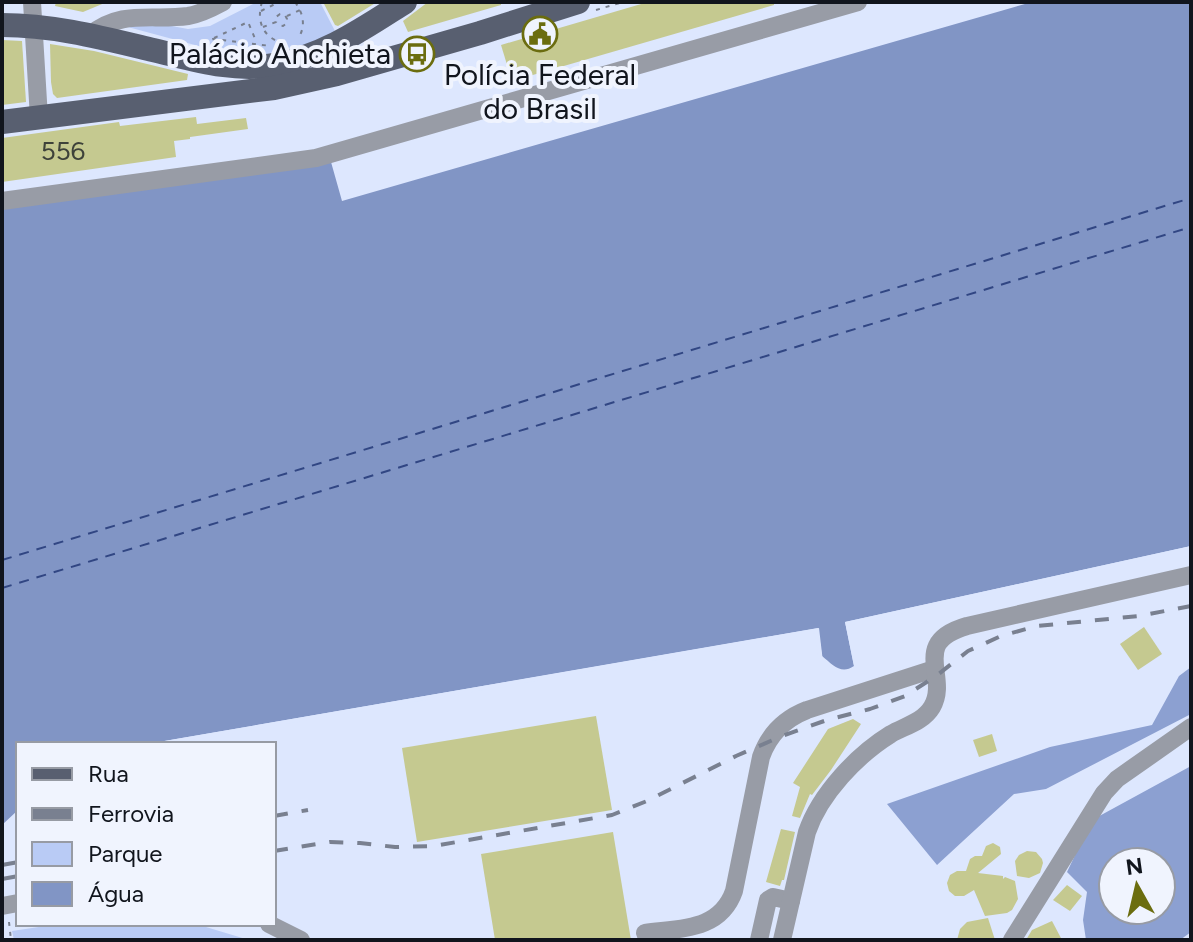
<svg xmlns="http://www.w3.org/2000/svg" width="1193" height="942" font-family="Figtree,sans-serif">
<rect width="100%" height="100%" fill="#dde7fe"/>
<!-- green -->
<g fill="#b9cbf5">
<path d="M257,2H320L336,33L300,50L250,56L221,52L124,26L155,23L188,29L210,26Z"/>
<path d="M59,924H196L249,940H14L12,931Z"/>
</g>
<!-- forest -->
<g fill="#8ca0d1" fill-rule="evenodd">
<path d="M1191,667V714L1046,789L1014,794L937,865L887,804L1050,747L1152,725L1179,676Z"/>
<path d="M1191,766V932L1180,940H1086L1083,920L1087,892L1067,872L1092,820ZM1113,862H1161V910H1113Z"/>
</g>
<!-- water -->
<path fill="#8195c5" d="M1032,2H1191V546L845,622L854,666C841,675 833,665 822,656L818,628L147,744H18V810L2,825V209L331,162L342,201Z"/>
<!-- pier -->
<g fill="#dde7fe">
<path d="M1191,546V550L850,625L858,665L854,666L845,622Z"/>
<path d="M819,628L823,662L818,657L815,633L170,744H147Z"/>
</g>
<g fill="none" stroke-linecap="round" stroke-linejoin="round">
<!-- ferry -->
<g stroke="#314683" stroke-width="2" stroke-dasharray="10 8" stroke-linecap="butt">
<path d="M2,560L1191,198"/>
<path d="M2,588L1191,227"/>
</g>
</g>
<!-- building -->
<g fill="#c5c990">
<path d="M56,2H107L83,12L55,6Z"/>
<path d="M323,2H377L338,26L335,25Z"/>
<path d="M428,2H501V5L408,32L403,21Z"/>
<path d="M648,2H774V5L512,81L501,45Z"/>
<path d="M2,40L22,41L26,102L2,105Z"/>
<path d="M50,44L94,51L188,74L187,80L57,98L53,94L51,82Z"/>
<path d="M196,117L197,124L246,118L248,129L190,137V139L174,141L176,157L2,182V138L119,122L120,126Z"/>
<path d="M1144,627L1162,654L1138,670L1120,644Z"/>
<path d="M596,716L612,810L417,842L402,748Z"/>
<path d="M853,719L861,724L831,770L812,795L810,794L800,818L792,816L800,787L793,783L828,729Z"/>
<path d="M992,734L997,751L979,757L973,740Z"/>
<path d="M781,829L795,832L784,880H782L780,886L766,882Z"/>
<path d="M613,832L631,940H495L481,854Z"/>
<path d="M993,843L1000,847L1001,854L978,873L1003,876V879L1005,877L1015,881L1018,899L1012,910L1007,913L985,916L974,890L964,896H955L949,891L947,883L950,875L957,871H966L970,859L975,856H982L986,846Z"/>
<path d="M1027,851L1036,852L1042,859L1043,863L1040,873L1029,878L1017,876L1015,861L1019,855Z"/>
<path d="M1067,885L1082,896L1070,911L1053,900Z"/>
<path d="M988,918L995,940H957L960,929L967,922Z"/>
<path d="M1052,921L1062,940H1026L1032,930Z"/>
</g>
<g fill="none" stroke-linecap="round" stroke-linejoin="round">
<!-- path -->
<g stroke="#787f8e" stroke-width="2" stroke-dasharray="4 6" stroke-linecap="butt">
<path d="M262,2C256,21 263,38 283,43"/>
<path d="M295,2C303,13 306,25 299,37"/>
<path d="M596,10L623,2"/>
<path d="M261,11L279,2"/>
<path d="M287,16L300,10"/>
<path d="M263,27L276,22V17L280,14L285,15L287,19V23L283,26L279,25L276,22"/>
<path d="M214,38L248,22L256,41"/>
<path d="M203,43L213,39L271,46"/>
<path d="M9,922L11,940"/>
</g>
<!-- minor -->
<g stroke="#989ca6" stroke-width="18">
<path d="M32,2L39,118"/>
<path d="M90,35C122,9 151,21 188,16C200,14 212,8 223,2"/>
<path d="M2,201L316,158L858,2"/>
<path d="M2,906L18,903"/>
<path d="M269,924L301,940"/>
<path d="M645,933C680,928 720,931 734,891L761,757C769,734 784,719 807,710L934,669"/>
<path d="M759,940L768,900L773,897L791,901"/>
<path d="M782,940L807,832C820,794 857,755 891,734C905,726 923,722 932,707C950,676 909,643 967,626L1191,575"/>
<path d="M1012,940L1104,793L1117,779L1191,727"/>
</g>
<!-- major -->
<g stroke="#585f70" stroke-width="24">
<path d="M2,25C54,25 103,38 153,50C192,59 233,72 273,65C323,57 364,28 405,2"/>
<path d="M2,122L274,88L337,74L480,33L578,2"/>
</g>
<!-- rail -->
<g stroke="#798090" stroke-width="4" stroke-dasharray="14 14" stroke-linecap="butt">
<path d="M274,816L308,810"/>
<path d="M274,851L330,842L360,843L395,847L434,846L612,815L647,801L736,756L782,736L827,720L870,709L905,696L936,676L968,651L1001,636L1037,626L1139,616L1191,606"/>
<path d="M2,865L18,862"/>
<path d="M2,879L18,876"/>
</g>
</g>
<!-- icons -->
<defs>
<g id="civic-ring" transform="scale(1.8)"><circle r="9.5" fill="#f0f4fe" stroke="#6b6d0f" stroke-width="1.5"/><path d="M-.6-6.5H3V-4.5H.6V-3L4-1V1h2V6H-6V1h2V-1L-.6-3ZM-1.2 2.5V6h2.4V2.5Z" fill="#6b6d0f"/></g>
<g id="bus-ring" transform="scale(1.8)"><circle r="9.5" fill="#f0f4fe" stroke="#6b6d0f" stroke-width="1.5"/><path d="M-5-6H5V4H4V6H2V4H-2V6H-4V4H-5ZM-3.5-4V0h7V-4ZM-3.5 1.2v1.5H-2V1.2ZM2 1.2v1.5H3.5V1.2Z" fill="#6b6d0f"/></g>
</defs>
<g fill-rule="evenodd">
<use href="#civic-ring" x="540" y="34"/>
<use href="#bus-ring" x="417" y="54"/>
</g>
<g text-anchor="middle" stroke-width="8" stroke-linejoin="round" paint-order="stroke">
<!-- number labels -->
<g font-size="26" fill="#3e423a">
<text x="63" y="160">556</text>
</g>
<!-- poi labels -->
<g font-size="30" fill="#11151d" stroke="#f0f4fe" text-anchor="end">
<text x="391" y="64">Palácio Anchieta</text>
<text x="540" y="85" text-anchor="middle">Polícia Federal<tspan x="540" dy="34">do Brasil</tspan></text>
</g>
</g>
<!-- border -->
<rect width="1193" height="942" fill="none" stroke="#11151d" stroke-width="8"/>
<!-- legend -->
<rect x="16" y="742" width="260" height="184" fill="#f0f4fe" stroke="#979ba4" stroke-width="2"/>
<rect x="32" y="768" width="40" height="12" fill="#585f70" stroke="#979ba4" stroke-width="2"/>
<text x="88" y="782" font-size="24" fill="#11151d">Rua</text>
<rect x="32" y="808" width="40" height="12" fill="#798090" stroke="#979ba4" stroke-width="2"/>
<text x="88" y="822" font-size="24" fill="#11151d">Ferrovia</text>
<rect x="32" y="842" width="40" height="24" fill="#b9cbf5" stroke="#979ba4" stroke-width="2"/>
<text x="88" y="862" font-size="24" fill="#11151d">Parque</text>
<rect x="32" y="882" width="40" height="24" fill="#8195c5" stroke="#979ba4" stroke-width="2"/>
<text x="88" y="902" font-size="24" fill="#11151d">Água</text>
<!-- north arrow -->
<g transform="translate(1137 886) rotate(352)"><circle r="38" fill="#f0f4fe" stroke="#979ba4" stroke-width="2"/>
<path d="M0-6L14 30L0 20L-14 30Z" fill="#6b6d0f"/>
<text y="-12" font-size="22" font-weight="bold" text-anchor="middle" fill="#11151d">N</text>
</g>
</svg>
